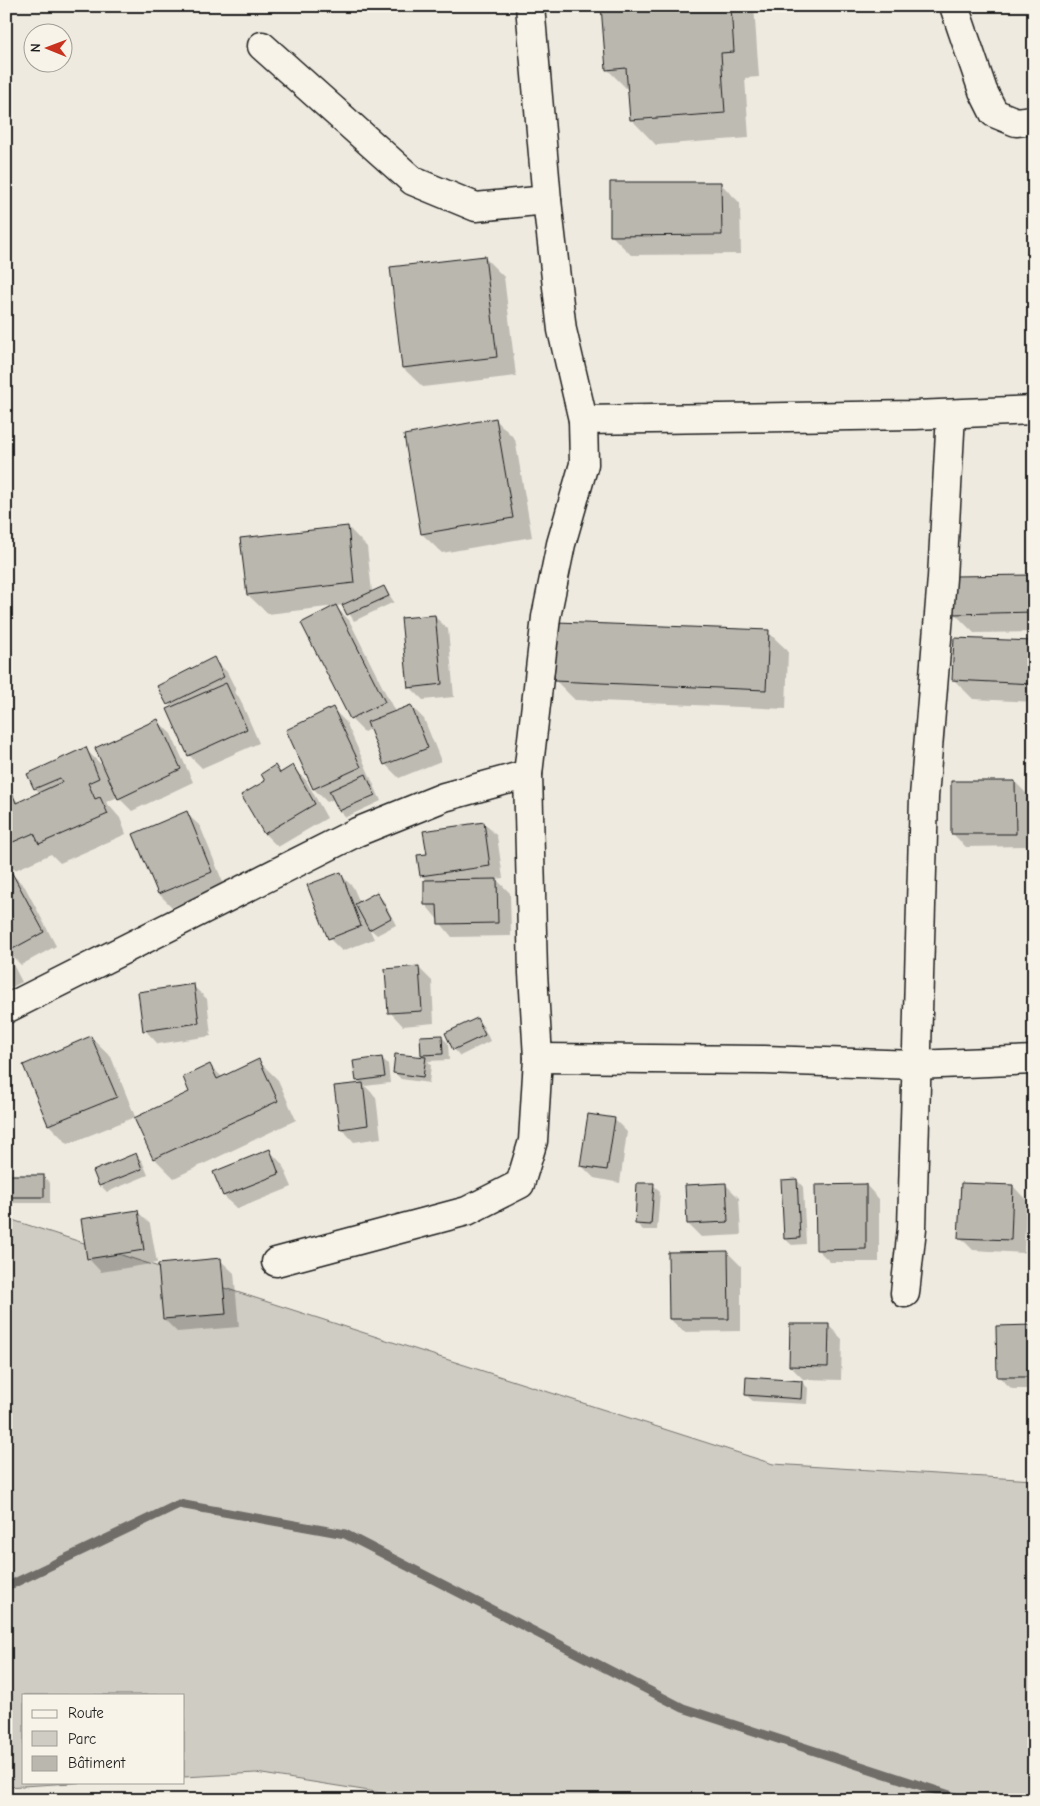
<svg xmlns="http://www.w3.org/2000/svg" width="1040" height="1806" font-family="'Comic Neue',sans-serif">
<rect width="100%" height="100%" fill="#eeeae0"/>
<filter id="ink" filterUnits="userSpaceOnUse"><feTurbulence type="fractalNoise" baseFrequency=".02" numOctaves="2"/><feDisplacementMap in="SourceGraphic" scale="10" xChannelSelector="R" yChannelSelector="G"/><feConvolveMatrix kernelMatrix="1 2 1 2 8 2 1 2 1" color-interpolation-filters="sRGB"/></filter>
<g filter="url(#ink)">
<!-- green -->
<path fill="#cfccc3" stroke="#767470" d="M6,1218L773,1464L1034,1480V1800H426L256,1773L184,1777V1695H24V1782H88L6,1787Z"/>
<!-- shadow -->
<g fill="#0003">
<path d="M603,6H754L759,77L745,78L749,138L656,145L631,119L629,91L607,69Z"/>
<path d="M720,183L740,203L741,254L631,255L611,235Z"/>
<path d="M484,257L504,277L516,376L423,387L403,368Z"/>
<path d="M496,420L515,439L532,537L442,553L422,534L406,436Z"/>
<path d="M348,527L367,547L372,592L384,587L394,602L354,621L344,605L268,614L248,595Z"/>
<path d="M1034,576V632L974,633L955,614Z"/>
<path d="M336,607L349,620L395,712L411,706L424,719L441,761L399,778L386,765L371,728L364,732L351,719L303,624Z"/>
<path d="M434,616L448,629L454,697L423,700L410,687Z"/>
<path d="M768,632L788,651L786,709L575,700L555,680Z"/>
<path d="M1034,643V702L973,699L954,680Z"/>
<path d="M214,659L227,672L236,690L234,692L239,697L259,743L202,768L189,755L172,708L159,686Z"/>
<path d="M333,709L346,722L381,801L346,817L340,811L334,799L327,802L314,789L287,730Z"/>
<path d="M158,721L171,734L193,782L132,811L118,797L106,802L120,818L126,834L60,863L51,854L15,870L6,861V800L13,797L19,803L40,793L35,788L85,749L105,768Z"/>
<path d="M275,767L281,773L292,767L306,780L327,818L278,847L265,834L266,782Z"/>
<path d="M1015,782L1028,795V846L966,847L952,833Z"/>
<path d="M186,813L200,826L224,885L172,907L159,894Z"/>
<path d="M484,823L497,836L503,878L496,879L510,893L511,936L452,937L425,904L427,881L421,875L428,855Z"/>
<path d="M12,874L25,887L56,946L21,965L6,950V877Z"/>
<path d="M340,874L353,887L360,903L377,894L383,900L396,925L377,935L369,928L374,939L342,951L329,938Z"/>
<path d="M6,951L22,982L6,990Z"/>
<path d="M418,967L432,981L434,1023L403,1026L390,1012Z"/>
<path d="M193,986L207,999L211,1036L158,1044L145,1030Z"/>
<path d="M477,1020L483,1026L490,1041L460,1056L454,1049Z"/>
<path d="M441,1036L448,1043L449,1060L428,1061L431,1065L429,1083L401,1079L394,1072L396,1055L426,1059L422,1055Z"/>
<path d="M91,1038L111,1057L136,1119L191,1092L210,1065L223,1078L259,1061L278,1080L296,1120L174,1178L154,1158L135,1117L68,1144L49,1125L24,1065Z"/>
<path d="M382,1058L388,1064L390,1083L365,1086L376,1097L381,1138L354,1142L341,1128L361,1084L357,1080Z"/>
<path d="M614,1119L627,1132L620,1183L594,1178L581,1165Z"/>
<path d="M269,1150L282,1164L292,1187L237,1209L224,1196Z"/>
<path d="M136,1155L142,1161L148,1175L107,1192L100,1185Z"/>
<path d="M44,1177L50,1183V1203H12L6,1197Z"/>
<path d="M797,1180L803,1187L806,1244L792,1245L785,1239Z"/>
<path d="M725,1184L739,1198L741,1235L701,1237L688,1224Z"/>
<path d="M653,1185L660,1191L657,1230H643L636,1223Z"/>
<path d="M866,1185L879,1199V1262H830L817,1249Z"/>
<path d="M1013,1186L1026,1200L1024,1253L973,1250L960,1237Z"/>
<path d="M137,1211L150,1224L157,1263L101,1272L88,1258Z"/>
<path d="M727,1252L741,1266V1331L684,1332L670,1319Z"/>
<path d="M220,1260L234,1273L239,1327L177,1332L164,1319L159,1265Z"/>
<path d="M829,1326L842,1339L841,1380L803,1379L790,1366Z"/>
<path d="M1034,1327V1389H1012L998,1376Z"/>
<path d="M802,1382L808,1388L807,1404L753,1401L746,1395Z"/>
</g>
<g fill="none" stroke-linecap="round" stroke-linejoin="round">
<!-- stream -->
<path stroke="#6f6d69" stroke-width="9" d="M6,1587L179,1504L345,1534L683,1708L965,1800"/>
</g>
<!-- building -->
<g fill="#bab7af" stroke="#1c1c1c">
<path d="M601,6H731L734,52L721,53L725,113L630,120L626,68L606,70Z"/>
<path d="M610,182H721L722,235L610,236Z"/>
<path d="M485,256L497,357L402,368L390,267Z"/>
<path d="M496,418L513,518L421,534L404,435Z"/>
<path d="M348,526L354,583L247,595L240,538Z"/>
<path d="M1034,575V612L953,614V576Z"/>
<path d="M384,586L389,596L347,615L342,605Z"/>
<path d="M336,605L385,702L350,719L301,623Z"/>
<path d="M435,615L442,684L408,688L401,618Z"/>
<path d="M557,622L769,630L766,690L554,681Z"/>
<path d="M954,638L1034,641V684L952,680Z"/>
<path d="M214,657L224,677L167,705L157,686Z"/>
<path d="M226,683L247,729L188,756L167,709Z"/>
<path d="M411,705L428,748L384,765L367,722Z"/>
<path d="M333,707L361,767L313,789L286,730Z"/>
<path d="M158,719L181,769L118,799L95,748Z"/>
<path d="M86,747L99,778L88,783L95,799L100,797L108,814L39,844L34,833L6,845V798L13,795L16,803L62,782L60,778L34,789L27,774Z"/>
<path d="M275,765L280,773L293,765L315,804L264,834L241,795L265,781L261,774Z"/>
<path d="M366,774L375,795L339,811L329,791Z"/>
<path d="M951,781H1015L1016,834H951Z"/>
<path d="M187,811L212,872L158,894L133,834Z"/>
<path d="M484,822L490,866L420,876L417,855L427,854L423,831Z"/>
<path d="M341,872L361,926L328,939L307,885Z"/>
<path d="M12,873L44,932L7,952L6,876Z"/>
<path d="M497,879L498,923L438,924L437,905H424V880Z"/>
<path d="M377,892L391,918L369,930L355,904Z"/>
<path d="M419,966L422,1011L388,1013L385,969Z"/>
<path d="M194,984L199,1023L143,1031L138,992Z"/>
<path d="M477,1018L485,1035L453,1050L445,1033Z"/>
<path d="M442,1035L443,1054L421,1055L420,1036Z"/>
<path d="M91,1036L117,1097L48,1125L23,1065Z"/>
<path d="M395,1054L426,1057L423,1077L393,1073Z"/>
<path d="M382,1057L385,1077L356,1081L353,1061Z"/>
<path d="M259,1059L278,1101L153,1159L134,1118L189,1092L183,1077L210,1064L217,1079Z"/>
<path d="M363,1083L368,1125L340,1129L334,1086Z"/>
<path d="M1034,1107V1168H1031Z"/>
<path d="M588,1114L615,1118L607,1170L580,1166Z"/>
<path d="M270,1149L279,1174L223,1196L213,1172Z"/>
<path d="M136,1153L142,1169L99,1186L93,1171Z"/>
<rect x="6" y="1175" width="38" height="22"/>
<path d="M797,1179L800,1238L784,1239L781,1180Z"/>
<path d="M637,1183H654L651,1225L635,1224Z"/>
<path d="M726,1183L728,1222L687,1224L685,1185Z"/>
<path d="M961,1183L1013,1185L1011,1240L958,1238Z"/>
<path d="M866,1184V1249L816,1250L815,1185Z"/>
<rect x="1028" y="1209" width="6" height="46"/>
<path d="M138,1210L144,1250L87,1259L81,1219Z"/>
<path d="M728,1251L729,1319H669L668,1252Z"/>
<path d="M221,1258L226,1314L163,1319L158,1264Z"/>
<path d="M790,1324H829L828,1367L789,1366Z"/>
<path d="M1034,1325V1377H997L996,1326Z"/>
<path d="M746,1377L802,1381L801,1399L745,1395Z"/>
</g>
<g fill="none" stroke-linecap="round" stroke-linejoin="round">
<!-- minor casing -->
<g stroke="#1c1c1c" stroke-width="31">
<g id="minor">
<path d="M954,6L983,91L994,113L1016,122L1034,120"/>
<path d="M262,46L413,181L476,207L547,200"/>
<path d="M583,420L915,415L1034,410"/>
<path d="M6,1009L357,832L444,797L528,774"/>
<path d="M538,1058L764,1060L916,1065L1034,1060"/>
<path d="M276,1262L467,1211L520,1184L533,1141L538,1058L533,973L528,774L546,617L561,544L584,464L583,420L562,330L547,200L530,6"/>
<path d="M905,1293L912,1228L924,797L942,578L951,414"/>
</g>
</g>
<!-- minor -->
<use href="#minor" stroke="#f7f3e8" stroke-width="28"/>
</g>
</g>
<!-- margin -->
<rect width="1040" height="1806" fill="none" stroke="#f7f3e8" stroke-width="25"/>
<rect x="12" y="12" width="1015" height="1781" fill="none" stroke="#1c1c1c" stroke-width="2" filter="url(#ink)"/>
<!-- legend -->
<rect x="22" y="1694" width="162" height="90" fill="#f7f3e8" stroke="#9f9d96"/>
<rect x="32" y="1710" width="25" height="8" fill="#f7f3e8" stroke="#9f9d96"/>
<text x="68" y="1718" font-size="15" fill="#1c1c1c">Route</text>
<rect x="32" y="1731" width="25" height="15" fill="#cfccc3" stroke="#9f9d96"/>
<text x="68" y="1744" font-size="15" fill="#1c1c1c">Parc</text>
<rect x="32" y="1756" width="25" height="15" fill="#bab7af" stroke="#9f9d96"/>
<text x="68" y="1768" font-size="15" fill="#1c1c1c">Bâtiment</text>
<!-- north arrow -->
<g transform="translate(48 48) rotate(271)"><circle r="24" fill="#f7f3e8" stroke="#9f9d96"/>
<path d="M0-4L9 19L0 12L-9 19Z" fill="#c8321e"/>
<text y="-8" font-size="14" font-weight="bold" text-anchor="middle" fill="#1c1c1c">N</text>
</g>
</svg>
